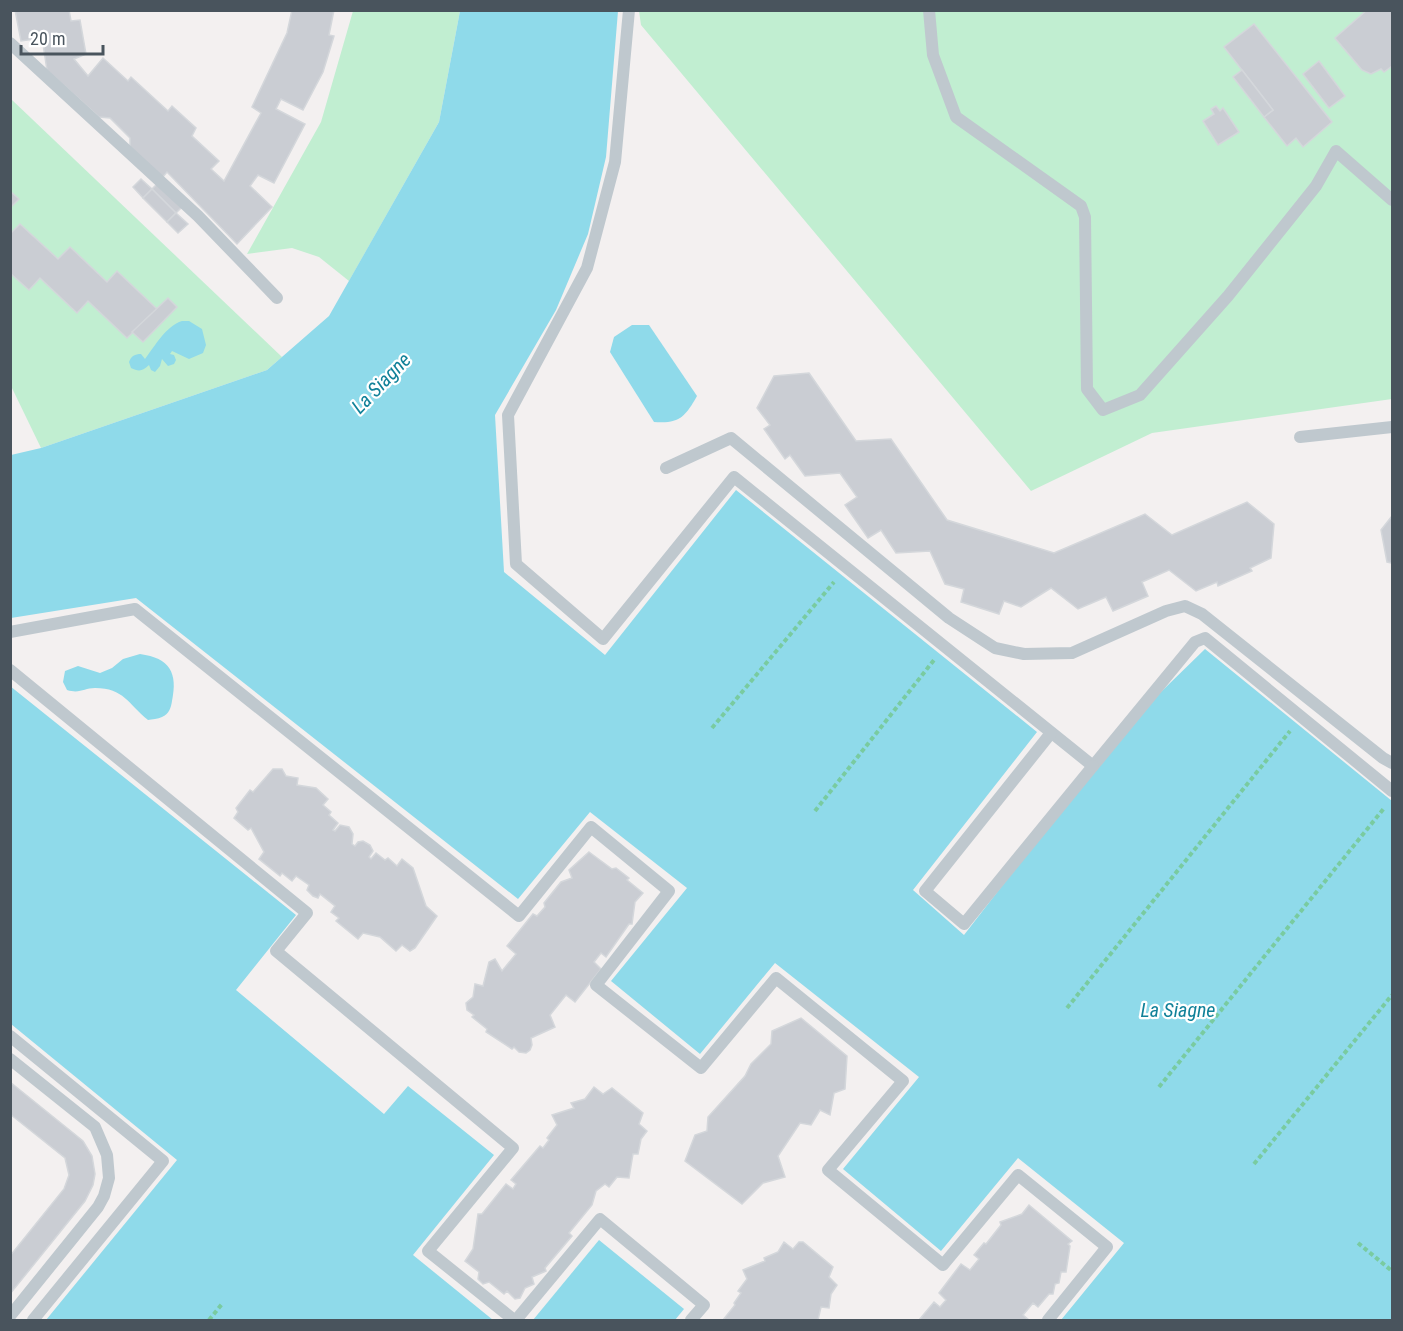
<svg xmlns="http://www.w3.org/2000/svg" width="1403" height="1331" font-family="'Roboto Condensed',sans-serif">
<rect width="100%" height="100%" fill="#f3f0f0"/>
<!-- green -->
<g fill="#c1eed1">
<path d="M353,11H460L439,122L349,281L319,257L292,248L247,254L321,122Z"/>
<path d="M639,11H1392V399L1152,433L1031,491L641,25Z"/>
<path d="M11,99L282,357L267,370L41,448L11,386Z"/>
</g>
<!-- water -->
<g fill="#8fdaea">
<path d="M460,11H618L606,157L588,234L556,310L495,415L504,572L605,655L736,490L1037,732L913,890L964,935L1126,726L1205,649L1392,801V1320H1061L1124,1243L1018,1158L941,1251L843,1169L919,1077L775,963L700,1054L611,981L687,888L590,812L518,899L136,598L11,618V455L41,448L267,370L329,316L439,122Z"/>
<path d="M182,321H189L202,329L206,345L203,353L189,359L172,351L170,354L174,355L176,360L174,364L168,366L162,359L160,366L155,372L151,370L149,365C143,371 139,372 131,368L129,362C131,356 135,354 141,354L145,359C155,346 166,326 182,321Z"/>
<path d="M632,325H649L697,396C685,417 679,424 654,422L610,352L614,337Z"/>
<path d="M140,654C170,658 178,673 172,701C171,708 169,714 162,717C158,719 152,719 148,720C128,704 124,688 95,688C84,688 80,694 67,690L63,682L65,671L78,666L100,673L112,668L123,659Z"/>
<path d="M10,686L296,915L236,990L384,1114L408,1086L494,1155L413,1255L493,1320H46L177,1160L11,1024Z"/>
<path d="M599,1240L684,1309L675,1320H533Z"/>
</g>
<!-- building -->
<g fill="#cacdd3" stroke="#d4d7db" stroke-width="1.5">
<path d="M15,10H69L71,21L80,20L86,54L74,59L88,76L103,58L128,81L131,77L168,111L172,106L196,128L192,136L219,161L211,169L224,181L261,113L252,107L287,33L292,10H334L329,35L334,36L323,72L303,110L281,99L276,109L305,124L274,183L258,175L250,186L272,207L237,244L167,172L162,178L130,147V138L110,118L99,117L47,70L42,38L21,41Z"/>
<path d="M1367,10H1392V66L1384,72L1381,69L1371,74L1362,70L1335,38Z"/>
<path d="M1254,24L1332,122L1303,147L1296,138L1287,146L1264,117L1273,110L1224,47Z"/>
<path d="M1319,61L1345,96L1329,108L1303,74Z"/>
<path d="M1242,70L1273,110L1264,117L1233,77Z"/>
<path d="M1216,106L1220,111L1223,108L1239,132L1218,145L1203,121L1214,114L1211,109Z"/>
<path d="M141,179L152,189L143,198L133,187Z"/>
<path d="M158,183L182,207L176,213L152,189Z"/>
<path d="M152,189L176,213L167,222L143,198Z"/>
<path d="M10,191L19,199L10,208Z"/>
<path d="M176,213L188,224L178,233L167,222Z"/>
<path d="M20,224L58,259L70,247L107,282L117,271L157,309L127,338L88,301L77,313L40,278L29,290L10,273V234Z"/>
<path d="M168,298L177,307L143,342L132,332Z"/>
<path d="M809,373L856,441L891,439L947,520L1054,553L1145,514L1172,535L1247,502L1274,524L1271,558L1250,568L1252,571L1218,586L1217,582L1196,591L1169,570L1142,582L1148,596L1113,611L1106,597L1078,609L1051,588L1021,607L1004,601L999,614L961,602L964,589L945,584L930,551L896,553L881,530L868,538L845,505L857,497L840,473L805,476L790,455L785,459L764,429L770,425L757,408L774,376Z"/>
<path d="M1392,516V563L1387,562L1381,530Z"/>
<path d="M273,769H282L286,776L298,778L297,785L316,788L328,799L323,805L331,812L329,815L338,823L333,830L335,831L340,825L349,827L353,834L352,844L355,846L358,842L363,841L370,845L373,851L369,857L371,859L376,853L385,860L388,858L397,866L402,859L413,868L426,906L437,916L415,948L410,951L402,945L396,951L380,937L363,933L358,939L336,921L339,918L331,912L335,906L320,894L318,898L313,896L307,890L309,885L296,876L292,881L282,873L280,876L259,859L264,852L251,828L248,830L234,818L238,812L236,808L250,790L253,792Z"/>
<path d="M589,852L612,869L616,868L629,878L627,880L643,893L635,902L632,924H629L606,957L601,953L594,962L601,969L575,1002L566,995L550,1015L555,1027L531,1038L532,1045L530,1050L526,1053L519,1052L514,1047L512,1049L486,1032L487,1029L472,1017L474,1015L467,1010L466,1003L473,997L475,984L483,986L489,962L495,959L502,971L516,954L507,946L533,914L537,916L545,907L544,903L561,882L572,878L569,870Z"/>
<path d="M801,1018L847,1056L845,1089L834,1093L830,1115L820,1110L811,1125L800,1123L778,1156L785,1177L763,1183L742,1204L685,1161L695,1135L707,1131L708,1117L745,1076L751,1064L771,1044L772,1031Z"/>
<path d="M10,1082L83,1141L92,1156L95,1174L93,1185L85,1201L10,1294V1256L64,1189L69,1175L65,1158L10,1114Z"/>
<path d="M594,1087L603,1094L612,1088L643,1113L639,1124L647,1131L641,1139L638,1154H633L629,1178L617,1177L609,1187L605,1184L596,1191L592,1205L569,1233L572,1236L545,1268L546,1271L532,1277L534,1284L525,1288L520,1298L515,1299L507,1291L504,1294L489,1282L483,1284L478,1279L479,1272L465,1261L473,1249L478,1214H482L506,1184L513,1189L516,1184L511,1180L540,1146L543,1148L549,1140L547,1138L557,1125L552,1115L574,1108L571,1103L585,1099Z"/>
<path d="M1029,1205L1072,1241L1068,1244L1070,1246L1066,1272H1061L1059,1283L1055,1284L1053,1294H1049L1038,1307L1033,1303L1023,1315L1029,1320H919L934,1302L940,1307L946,1300L939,1293L961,1264L970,1270L979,1259L974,1255L984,1243L986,1244L1001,1225L1000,1222L1022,1214Z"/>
<path d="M784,1242L793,1249L799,1242H803L833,1267L829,1277L837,1285L831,1294L829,1308L821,1307L818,1320H723L735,1305L734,1303L741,1293L738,1291L747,1279L743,1270L765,1261L764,1258L778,1252Z"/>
</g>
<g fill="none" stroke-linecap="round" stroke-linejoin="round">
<!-- path -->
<g stroke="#79cba0" stroke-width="4" stroke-dasharray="4.5 3" stroke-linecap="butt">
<path d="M712,728L834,582"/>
<path d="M815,811L934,660"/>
<path d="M1067,1008L1290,731"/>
<path d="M1159,1087L1385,807"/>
<path d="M1254,1164L1392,995"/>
<path d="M1358,1243L1392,1271"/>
<path d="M209,1320L222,1304"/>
</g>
<!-- service -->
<g stroke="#bfc8ce" stroke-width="12">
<path d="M629,10L615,162L587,268L508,415L516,564L603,639L734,477L1093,766L1195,642L1205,638L1392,791"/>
<path d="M929,10L933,55L956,117L1081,206L1085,217L1087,389L1103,410L1140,395L1228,296L1316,186L1336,151L1392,200"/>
<path d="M10,43L198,216L277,298"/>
<path d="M1300,437L1392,427"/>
<path d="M666,468L731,438L949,618L995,648L1024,654L1072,653L1166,611L1185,606L1202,614L1383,758L1392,763"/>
<path d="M10,632L135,609L519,916L591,827L669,891L596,985L701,1068L776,978L903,1081L828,1170L943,1265L1018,1175L1107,1247L1048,1320"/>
<path d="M10,670L307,913L276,951L513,1148L428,1251L514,1320"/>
<path d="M1051,733L925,891L964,924L1093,766"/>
<path d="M10,1036L163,1161L33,1320"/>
<path d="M10,1059L95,1127L107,1155L109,1178L104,1196L98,1207L10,1316"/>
<path d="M516,1320L600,1219L704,1305L691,1320"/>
</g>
</g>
<g text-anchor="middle" stroke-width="4.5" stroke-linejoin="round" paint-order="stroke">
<!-- water labels -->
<g font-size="20" font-style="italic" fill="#118199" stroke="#fff">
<text transform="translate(381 383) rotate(-46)" y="7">La Siagne</text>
<text x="1178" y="1017">La Siagne</text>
</g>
</g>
<!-- border -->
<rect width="1403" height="1331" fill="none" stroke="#49545d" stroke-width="24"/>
<!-- scale -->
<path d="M21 45v9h82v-9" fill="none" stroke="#49545d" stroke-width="3"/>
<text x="30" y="45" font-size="18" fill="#49545d" stroke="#ffffff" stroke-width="4.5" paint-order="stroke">20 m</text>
</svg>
